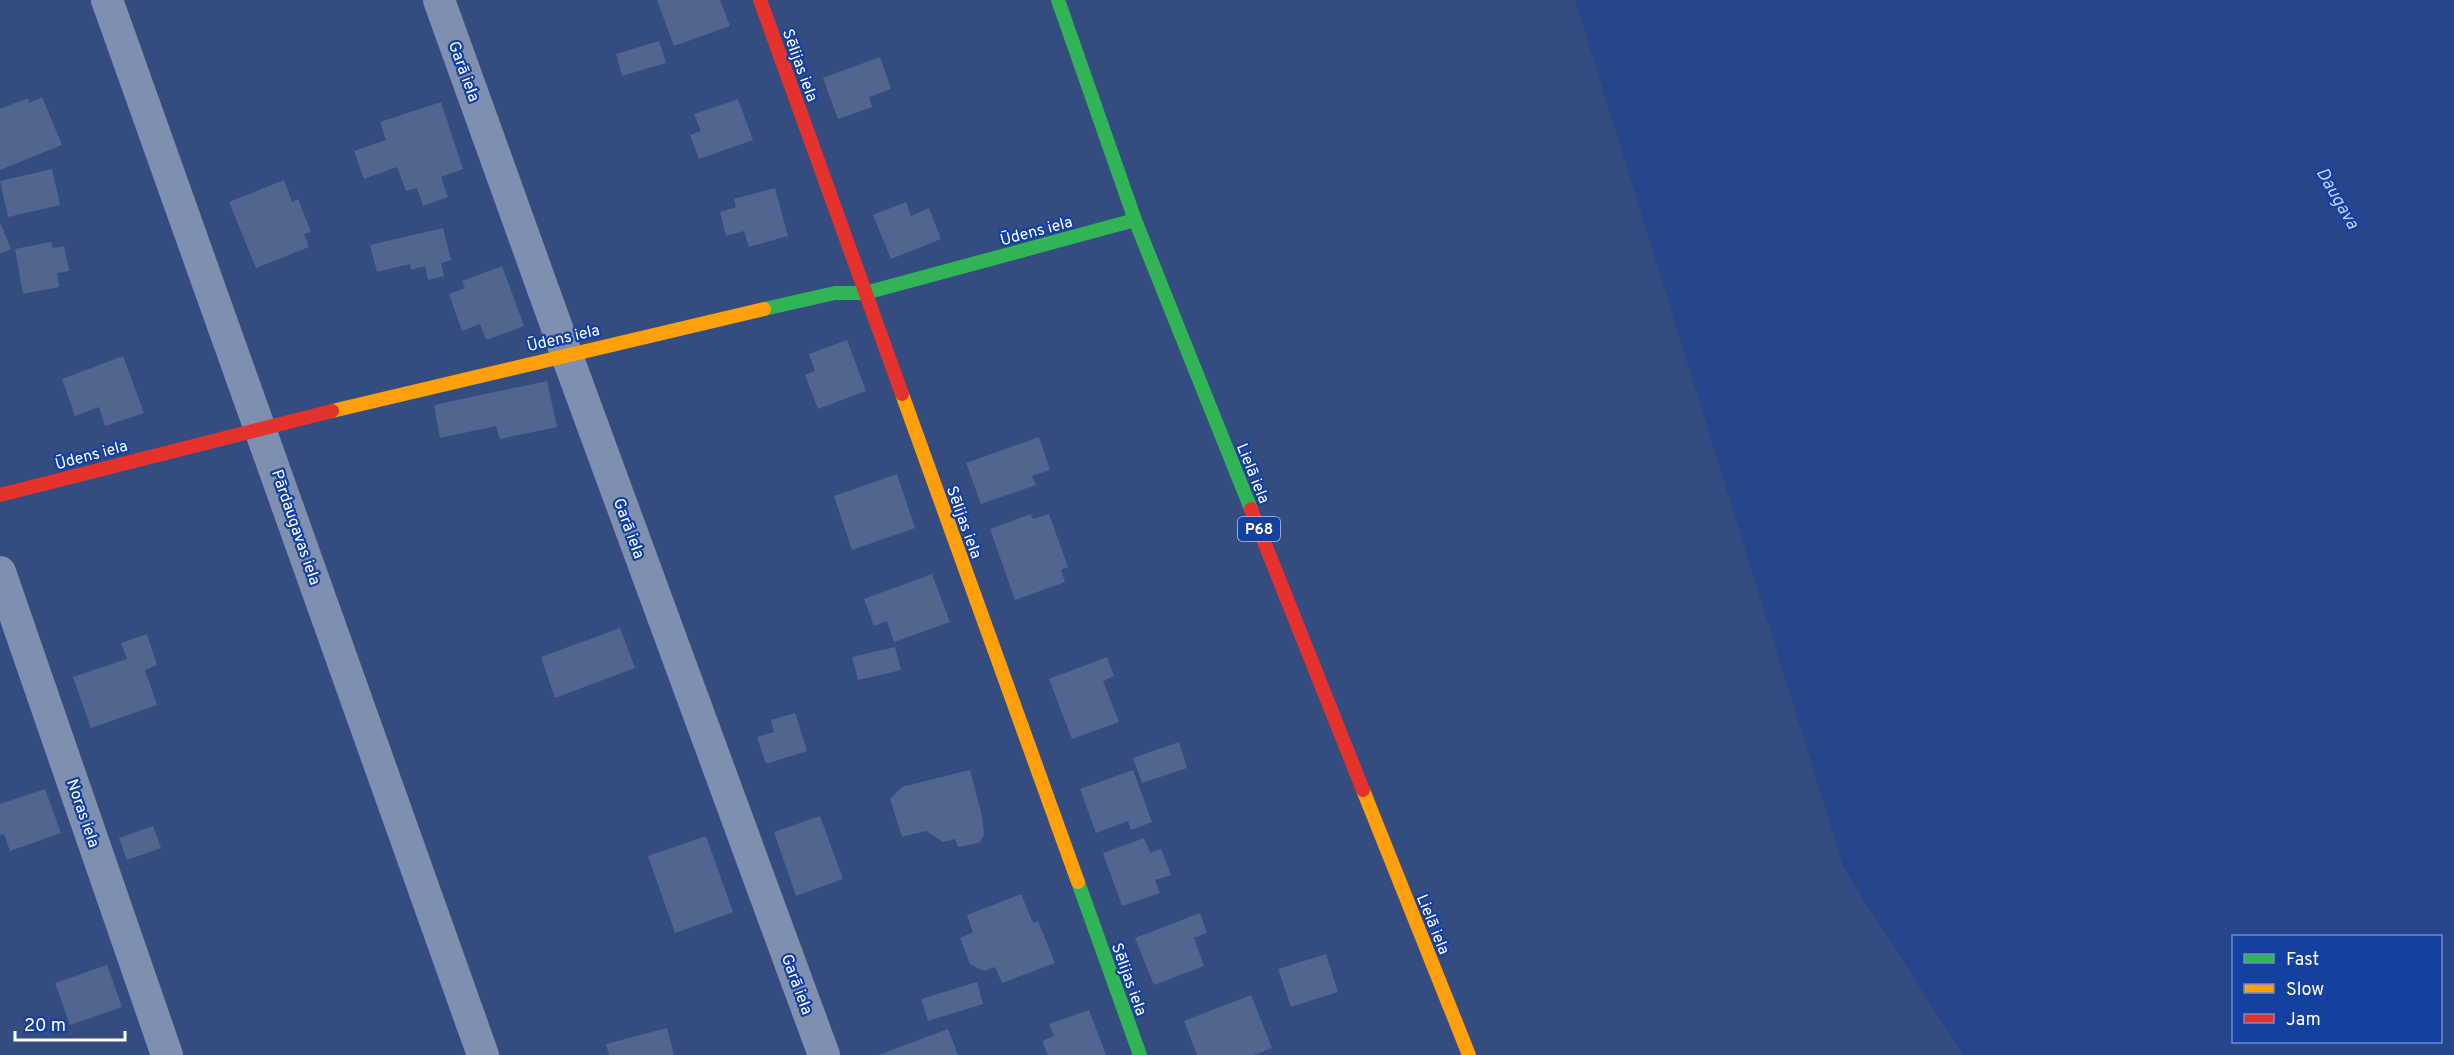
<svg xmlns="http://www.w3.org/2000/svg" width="2454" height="1055" font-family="Overpass,sans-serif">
<rect width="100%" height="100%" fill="#344c80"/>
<!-- water -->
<path fill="#25468d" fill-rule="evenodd" d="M1575,0H2454V1055H1963L1844,869ZM2234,936H2440V1042H2234Z"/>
<!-- building -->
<g fill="#52658e">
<path d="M657,0H720L730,26L674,46Z"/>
<path d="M659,41L666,63L622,76L616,54Z"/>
<path d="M880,57L891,89L869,97L872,107L838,119L823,78Z"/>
<path d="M42,97L62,145L0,170V109L28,98L29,103Z"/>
<path d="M738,99L753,140L699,159L690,135L701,131L694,114Z"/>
<path d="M441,102L463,169L441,177L448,197L423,206L417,188L406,191L397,167L364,179L354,151L386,140L380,122Z"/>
<path d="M52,169L60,205L8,217L0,181Z"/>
<path d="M284,180L292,202L298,199L311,232L304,234L309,247L256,268L229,202Z"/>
<path d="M775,188L788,236L749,247L744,231L726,236L720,212L736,207L734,199Z"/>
<path d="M906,202L911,216L929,208L941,239L891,259L873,215Z"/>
<path d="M0,222L11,249L0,254Z"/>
<path d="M443,228L451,260L441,263L444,276L428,280L425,266L411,270L410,264L377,272L370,245Z"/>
<path d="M51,242L53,248L64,246L69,271L57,273L59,287L23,294L15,249Z"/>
<path d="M502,266L524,326L486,340L480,324L462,331L449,294L465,288L462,281Z"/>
<path d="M847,340L866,391L818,409L805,375L815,371L809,354Z"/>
<path d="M123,356L144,413L105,426L99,407L75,416L62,379Z"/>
<path d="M547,381L557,427L500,439L496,426L440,438L434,405Z"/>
<path d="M1039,437L1050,470L1032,476L1036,485L981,504L966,463Z"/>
<path d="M897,474L915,528L852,550L834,496Z"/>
<path d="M1031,514L1033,519L1049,514L1068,567L1061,570L1065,582L1015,600L990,529Z"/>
<path d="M932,574L950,622L894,642L887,621L874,626L864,599Z"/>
<path d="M620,628L635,668L555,698L541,657Z"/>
<path d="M147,634L157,665L145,670L157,705L91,728L73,677L127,659L121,643Z"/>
<path d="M895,647L901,670L858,680L852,657Z"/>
<path d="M1107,657L1114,676L1103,681L1119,722L1072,739L1049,679Z"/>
<path d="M795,713L807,751L766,764L757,737L774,732L771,720Z"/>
<path d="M1179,742L1187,768L1142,783L1133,758Z"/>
<path d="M970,770L982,816L984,835L979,843L958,847L955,839L943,842L926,831L902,837L890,799L902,787Z"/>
<path d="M1133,770L1152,822L1131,830L1128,821L1096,833L1080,789Z"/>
<path d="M45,789L61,833L10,851L4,834L0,835V804Z"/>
<path d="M820,816L843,879L796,896L774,832Z"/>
<path d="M153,826L161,848L127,860L119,838Z"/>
<path d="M706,836L733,912L675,933L648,856Z"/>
<path d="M1144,838L1150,853L1161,849L1171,875L1155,880L1160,893L1122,906L1103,853Z"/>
<path d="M1021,894L1033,923L1038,921L1055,963L1002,983L995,967L984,971L970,964L960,938L973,932L967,915Z"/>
<path d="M1200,913L1207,933L1194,938L1204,966L1154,985L1135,938Z"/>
<path d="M1326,954L1338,992L1291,1007L1278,969Z"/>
<path d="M107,965L122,1007L70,1025L55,983Z"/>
<path d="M977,982L983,1004L928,1021L921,999Z"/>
<path d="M1251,995L1272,1048L1254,1055H1197L1184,1021Z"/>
<path d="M1089,1010L1106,1055H1048L1042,1041L1054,1036L1049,1024Z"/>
<path d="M667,1028L674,1055H609L606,1044Z"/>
<path d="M948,1029L958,1055H879Z"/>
</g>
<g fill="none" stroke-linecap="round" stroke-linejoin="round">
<!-- street -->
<g stroke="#7f8fb0" stroke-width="32">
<path d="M107,0L483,1055"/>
<path d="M439,0L566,353L824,1055"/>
<path d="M0,572L167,1055"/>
</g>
<!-- fast -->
<g stroke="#30b455" stroke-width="14">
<path d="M1058,0L1135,220L1251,509"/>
<path d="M764,309L835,293H865L1135,220"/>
<path d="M1078,882L1140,1055"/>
</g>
<!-- slow -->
<g stroke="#ff9f0a" stroke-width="14">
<path d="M902,394L1078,882"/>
<path d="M332,411L764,309"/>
<path d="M1363,790L1469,1055"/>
</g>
<!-- jam -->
<g stroke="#e5322d" stroke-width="14">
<path d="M760,0L902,394"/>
<path d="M0,495L332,411"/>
<path d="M1251,509L1363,790"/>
</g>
</g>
<g text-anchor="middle" stroke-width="4.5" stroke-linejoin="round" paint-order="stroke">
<!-- shield labels -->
<rect fill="#1440a0" stroke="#b8c6e2" stroke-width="1.5" x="1238" y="517" width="42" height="24" rx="4.5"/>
<g font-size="15" font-weight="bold" fill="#fff">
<text x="1259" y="534">P68</text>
</g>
<!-- street labels -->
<g font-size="16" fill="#fff" stroke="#1440a0">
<text transform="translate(801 65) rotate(70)" y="6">Sēlijas iela</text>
<text transform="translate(465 71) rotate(70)" y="6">Garā iela</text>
<text transform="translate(1036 230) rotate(-15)" y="6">Ūdens iela</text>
<text transform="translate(563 337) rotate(-13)" y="6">Ūdens iela</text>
<text transform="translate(91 454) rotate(-15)" y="6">Ūdens iela</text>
<text transform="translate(1254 473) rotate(68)" y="6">Lielā iela</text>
<text transform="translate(965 522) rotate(70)" y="6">Sēlijas iela</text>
<text transform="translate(297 527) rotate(71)" y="6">Pārdaugavas iela</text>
<text transform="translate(630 528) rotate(70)" y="6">Garā iela</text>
<text transform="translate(84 813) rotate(71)" y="6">Noras iela</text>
<text transform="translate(1434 924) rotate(68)" y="6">Lielā iela</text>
<text transform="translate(1130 979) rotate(70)" y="6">Sēlijas iela</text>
<text transform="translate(798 984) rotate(70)" y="6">Garā iela</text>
</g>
<!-- water labels -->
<g font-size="18" font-style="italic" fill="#bacffa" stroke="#1440a0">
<text transform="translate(2338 198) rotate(60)" y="6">Daugava</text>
</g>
</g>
<!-- legend -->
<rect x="2232" y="935" width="210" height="108" fill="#1440a0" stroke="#728cc6" stroke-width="1.5"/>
<rect x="2244" y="954" width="30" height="9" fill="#30b455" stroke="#728cc6" stroke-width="1.5"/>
<text x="2286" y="965" font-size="18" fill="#ffffff">Fast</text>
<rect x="2244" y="984" width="30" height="9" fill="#ff9f0a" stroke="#728cc6" stroke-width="1.5"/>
<text x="2286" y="995" font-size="18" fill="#ffffff">Slow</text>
<rect x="2244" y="1014" width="30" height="9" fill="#e5322d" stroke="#728cc6" stroke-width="1.5"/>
<text x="2286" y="1025" font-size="18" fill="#ffffff">Jam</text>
<!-- scale -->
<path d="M15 1031v9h110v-9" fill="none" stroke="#ffffff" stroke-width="3"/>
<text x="24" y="1031" font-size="18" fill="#ffffff" stroke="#1440a0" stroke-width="4.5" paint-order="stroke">20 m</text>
</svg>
